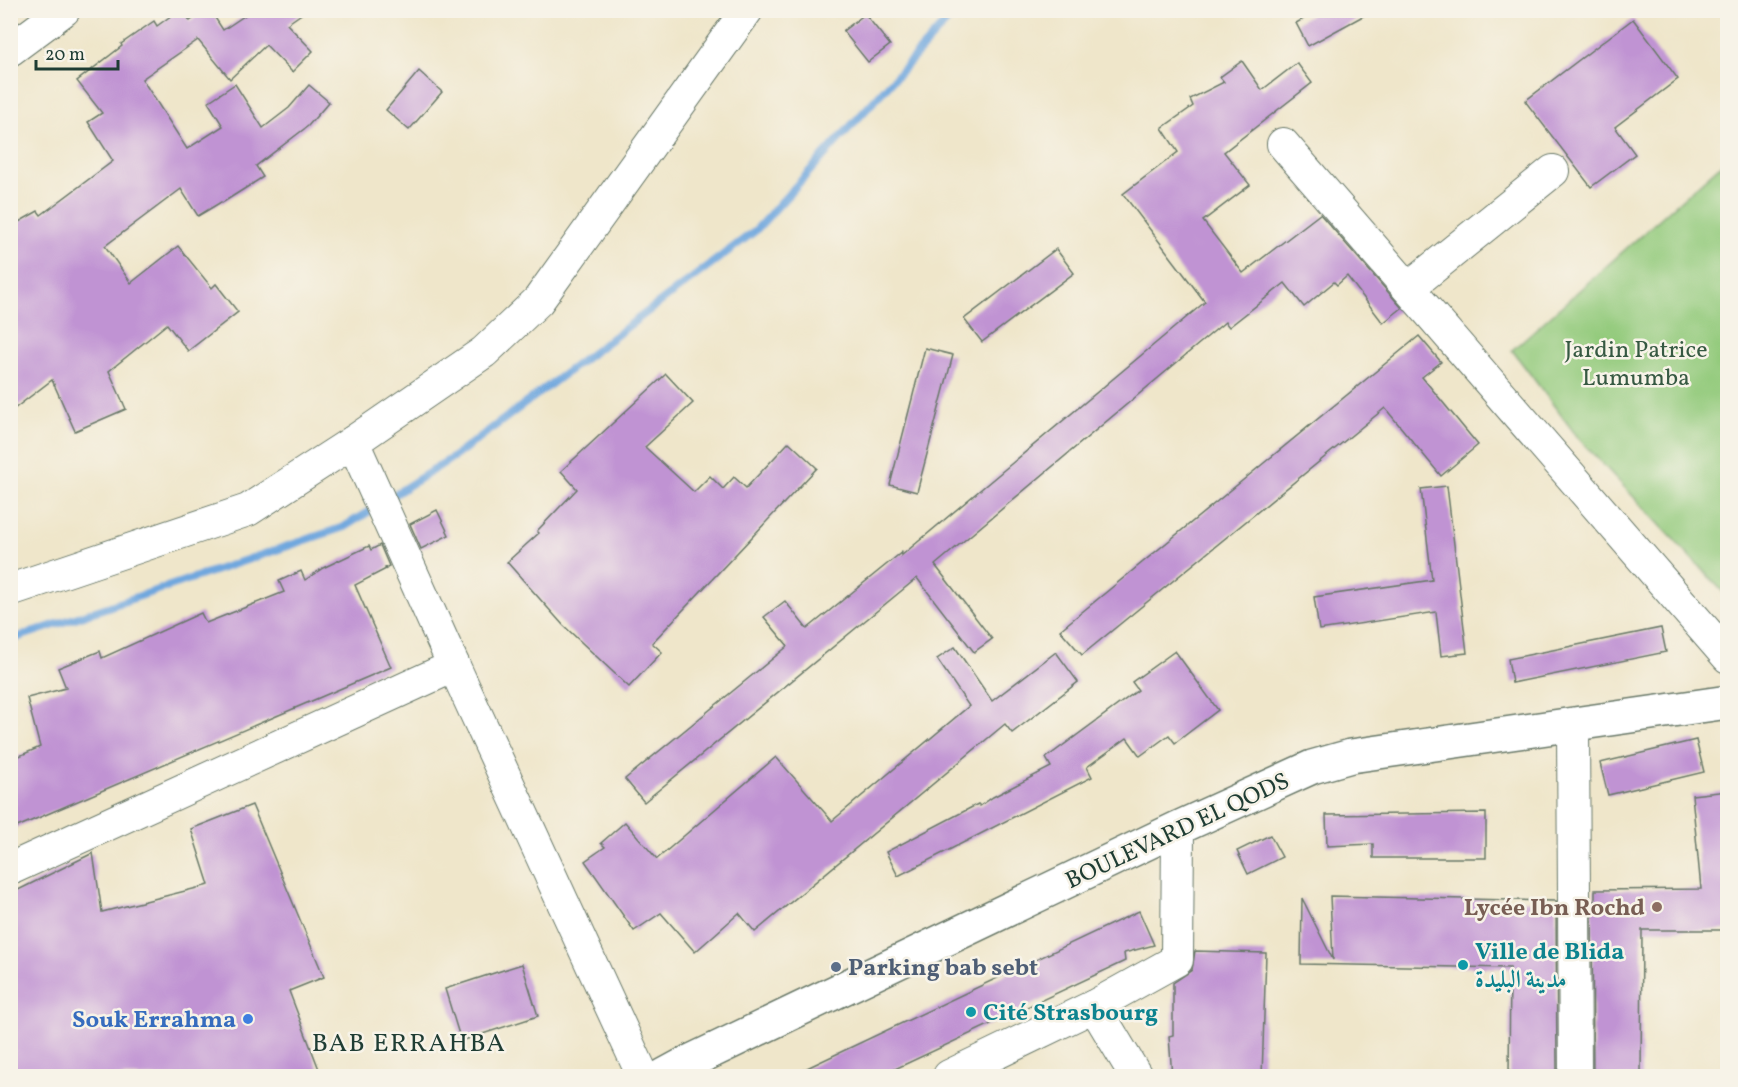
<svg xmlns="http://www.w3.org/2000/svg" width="1738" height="1087" font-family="Vollkorn,Amiri,serif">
<rect width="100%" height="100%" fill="#f7f3e8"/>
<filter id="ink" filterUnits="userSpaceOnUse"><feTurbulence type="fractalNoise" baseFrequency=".0167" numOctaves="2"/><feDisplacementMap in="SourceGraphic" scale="12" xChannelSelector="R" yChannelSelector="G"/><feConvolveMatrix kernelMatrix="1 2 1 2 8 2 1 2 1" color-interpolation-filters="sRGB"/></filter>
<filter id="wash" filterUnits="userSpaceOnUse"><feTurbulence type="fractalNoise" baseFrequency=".008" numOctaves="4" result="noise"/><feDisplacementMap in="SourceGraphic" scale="24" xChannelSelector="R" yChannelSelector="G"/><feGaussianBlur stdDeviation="1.35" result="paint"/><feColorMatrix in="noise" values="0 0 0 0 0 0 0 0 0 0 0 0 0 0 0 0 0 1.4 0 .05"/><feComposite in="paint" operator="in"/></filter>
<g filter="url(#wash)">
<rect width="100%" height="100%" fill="#efe6ca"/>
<!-- green -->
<path fill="#93ca7c" stroke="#598458" stroke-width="1.5" d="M1727,159V596L1579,439L1512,350Z"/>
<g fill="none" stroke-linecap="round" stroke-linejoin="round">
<!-- stream -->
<g stroke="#70a7de" stroke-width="8">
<path d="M386,500L455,456L755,231L957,10"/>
<path d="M10,640L344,527L376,507"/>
</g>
</g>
<g id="blocks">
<!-- building -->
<g fill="#c093d3">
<path d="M179,10H183L190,21L206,10H210L223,30L253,10H307L287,24L313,51L292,72L266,45L230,79L198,40L142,79L187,149L223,126L208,102L235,84L263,128L289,108L309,85L329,102L308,126L256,166L263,177L222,203L221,202L198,216L181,189L105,246L131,283L178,246L212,288L216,284L238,312L188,351L167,324L109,371L126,409L75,431L52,380L10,412V227L38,211L41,215L113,161L88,122L102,113L77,81L122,46L121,44L154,21L157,26Z"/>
<path d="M1319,10H1374L1308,46L1296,23Z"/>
<path d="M865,14L890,45L868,62L843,31Z"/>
<path d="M1633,19L1678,79L1615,127L1635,154L1591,187L1525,101Z"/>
<path d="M1242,61L1262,90L1297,63L1312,83L1224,152L1250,185L1203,221L1243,273L1320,214L1402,308L1383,323L1347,276L1337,285L1334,282L1304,307L1285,283L1229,327L1225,322L935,565L992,639L974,652L917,578L644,802L625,779L788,646L764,617L785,601L807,629L902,552L901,556L1205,302L1123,194L1178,152L1162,128L1193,106L1190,99L1224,82L1220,77Z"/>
<path d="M419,71L442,92L409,130L386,110Z"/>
<path d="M1056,249L1074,273L982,342L964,319Z"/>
<path d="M1419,336L1441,362L1422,377L1478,445L1441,476L1385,408L1082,655L1060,630Z"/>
<path d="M925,348L953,355L917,492L890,485Z"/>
<path d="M666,374L693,403L645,447L694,492L710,476L723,489L734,477L746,488L789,442L817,468L652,643L662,652L629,687L563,625L507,562L539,533L537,531L577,489L561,471Z"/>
<path d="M1447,486L1467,653L1441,656L1436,612L1319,630L1314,597L1432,580L1421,489Z"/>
<path d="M437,510L449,535L421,549L410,524Z"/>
<path d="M380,545L389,566L385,568L386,569L355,585L391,667L10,830V760L40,747L27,698L66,688L58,668L100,651L102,658L201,613L206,623L284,592L279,581L301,571L305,580L323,568L369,546L371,550Z"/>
<path d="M1661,628L1666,652L1512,683L1508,659Z"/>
<path d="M955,647L992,701L1056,652L1078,682L1012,733L1005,724L755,932L739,913L695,952L661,913L634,931L585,861L605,847L601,843L625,822L657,859L776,757L832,821L969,706L937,659Z"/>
<path d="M1175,651L1218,710L1175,743L1169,735L1140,756L1127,738L1087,767L1092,777L898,876L886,852L978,804L980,806L993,797L1051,767L1046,758L1138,690L1132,682Z"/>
<path d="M1696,740L1704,772L1608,795L1600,763Z"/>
<path d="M1728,791V930H1642L1641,1077H1593L1592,901H1595V890L1701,889L1692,795Z"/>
<path d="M252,805L324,977L289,991L322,1077H10V894L93,853L102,912L209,885L191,829Z"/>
<path d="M1486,813V858H1373V844L1327,846L1326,815Z"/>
<path d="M1270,835L1282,857L1248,874L1237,851Z"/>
<path d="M1330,896L1556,901L1557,1077H1509L1510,968L1301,964L1302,898L1333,960Z"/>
<path d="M1139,911L1154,945L1124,953L1125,961L878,1077H788Z"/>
<path d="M1195,951L1266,953L1262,1077H1172L1169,1036L1173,1035V983L1192,970Z"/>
<path d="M522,964L538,1016L461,1041L445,989Z"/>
</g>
</g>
</g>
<g filter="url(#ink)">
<use href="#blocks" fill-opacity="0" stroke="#687868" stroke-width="1.5"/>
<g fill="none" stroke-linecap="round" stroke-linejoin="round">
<!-- minor casing -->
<g stroke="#687868" stroke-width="34">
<g id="minor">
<path d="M10,50L64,10"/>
<path d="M1283,144L1728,657"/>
<path d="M1408,288L1553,171"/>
<path d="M353,442L454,666"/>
<path d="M10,590L248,510L353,442L484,352L538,301L747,10"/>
<path d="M1573,725L1575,1076"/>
<path d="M10,869L454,666L643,1076"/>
<path d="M1094,1006L1177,960L1178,828"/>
<path d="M949,1076L1094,1006L1136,1076"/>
</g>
</g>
<!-- major casing -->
<g stroke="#687868" stroke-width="36">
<path id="major" d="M663,1076L685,1064L1178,828L1312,767L1351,756L1728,702"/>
</g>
<!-- minor -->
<use href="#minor" stroke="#fff" stroke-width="32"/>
<!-- major -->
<use href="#major" stroke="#fff" stroke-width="33"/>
</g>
</g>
<!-- markers -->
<circle fill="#8d6e63" stroke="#f7f3e8" stroke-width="2" cx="1657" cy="907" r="6"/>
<g fill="#0f9aa8" stroke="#f7f3e8" stroke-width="2">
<circle cx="1463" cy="965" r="6"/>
<circle cx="971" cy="1012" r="6"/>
</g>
<circle fill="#5c6f8a" stroke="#f7f3e8" stroke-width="2" cx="836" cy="967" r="6"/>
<circle fill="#3f7fe0" stroke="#f7f3e8" stroke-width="2" cx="248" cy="1019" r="6"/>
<g text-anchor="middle" stroke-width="5" stroke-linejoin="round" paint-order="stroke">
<!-- park labels -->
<g font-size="24" fill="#365942" stroke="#f7f3e8">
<text x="1636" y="357">Jardin Patrice<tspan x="1636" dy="28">Lumumba</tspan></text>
</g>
<!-- street labels -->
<g font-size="24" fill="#1f3d34" stroke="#f7f3e8">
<text transform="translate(1177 830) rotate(-25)" y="8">BOULEVARD EL QODS</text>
</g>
<!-- education labels -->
<g font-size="24" font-weight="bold" fill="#785e54" stroke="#f7f3e8" text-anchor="end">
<text x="1645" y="915">Lycée Ibn Rochd</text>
</g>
<!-- culture labels -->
<g font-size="24" font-weight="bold" fill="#0d838f" stroke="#f7f3e8" text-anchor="start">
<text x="1475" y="959">Ville de Blida<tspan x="1475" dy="28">مدينة البليدة</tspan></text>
<text x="983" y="1020">Cité Strasbourg</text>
</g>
<!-- service labels -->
<g font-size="24" font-weight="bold" fill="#4e5e75" stroke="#f7f3e8" text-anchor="start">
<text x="848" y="975">Parking bab sebt</text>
</g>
<!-- shop labels -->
<g font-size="24" font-weight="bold" fill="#366cbe" stroke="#f7f3e8" text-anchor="end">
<text x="236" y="1027">Souk Errahma</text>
</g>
<!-- neighbourhood labels -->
<g font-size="26" letter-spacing="1.5" fill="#1f3d34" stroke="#f7f3e8">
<text x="409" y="1051">BAB ERRAHBA</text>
</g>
</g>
<!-- margin -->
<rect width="1738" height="1087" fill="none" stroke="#f7f3e8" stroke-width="36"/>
<!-- scale -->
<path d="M36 60v9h82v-9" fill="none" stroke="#1f3d34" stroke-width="3"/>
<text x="45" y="60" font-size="18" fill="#1f3d34" stroke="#f7f3e8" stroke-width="4.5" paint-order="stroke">20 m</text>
</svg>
